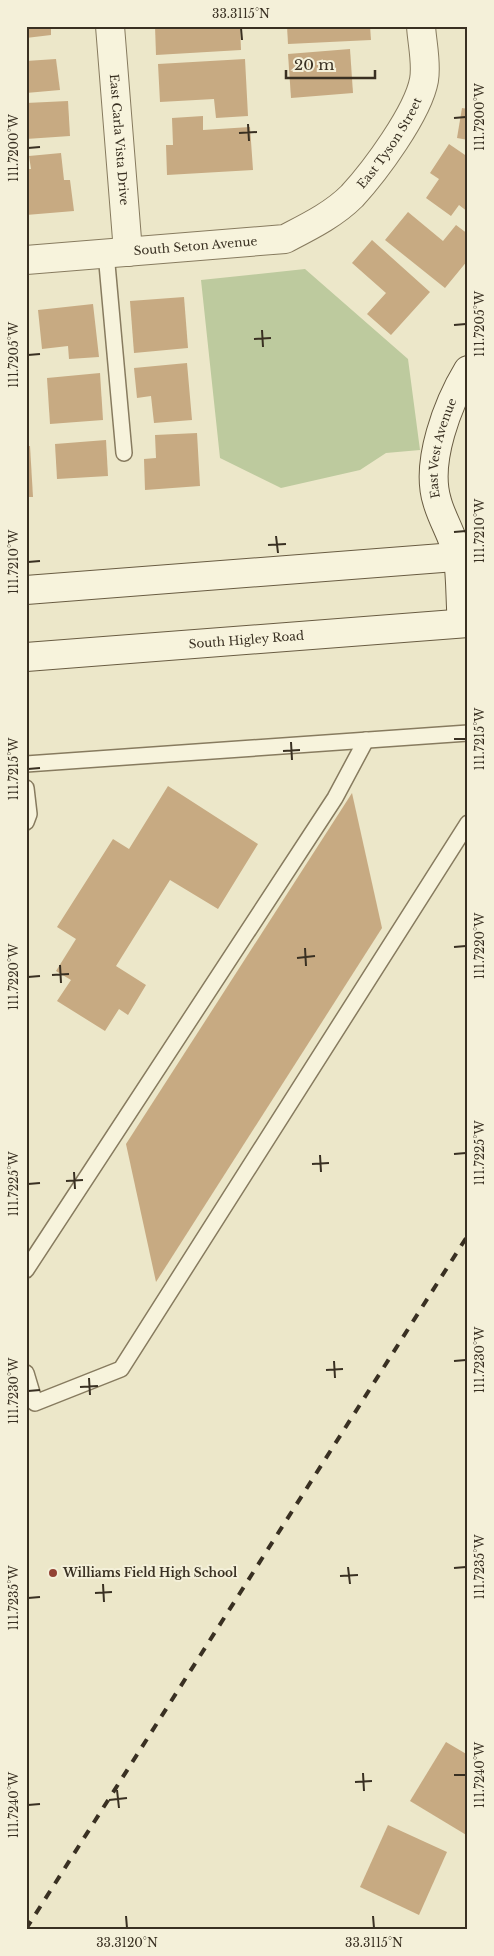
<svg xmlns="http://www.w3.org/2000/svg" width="494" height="1956" font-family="'Libre Baskerville',serif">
<rect width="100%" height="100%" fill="#ece7c9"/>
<!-- green -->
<path fill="#bdca9e" d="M305,269L408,359L420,450L386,453L360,470L281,488L220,458L201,280Z"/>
<!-- building -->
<g fill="#c7aa82">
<path d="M26,26H51V35L26,38Z"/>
<path d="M155,26H240L241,50L156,55Z"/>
<path d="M287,26H370L371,40L288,44Z"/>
<path d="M350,49L353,93L291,98L288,54Z"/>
<path d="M56,59L60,90L26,93V61Z"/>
<path d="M245,59L248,116L216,118L214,99L160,102L158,64Z"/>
<path d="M68,101L70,136L26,139V103Z"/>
<path d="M462,108L468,109V140L457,138Z"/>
<path d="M203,116V130L250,127L253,170L167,175L166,145H173L172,118Z"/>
<path d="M449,144L468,157V212L459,205L451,216L426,198L439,179L430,173Z"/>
<path d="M61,153L64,180H70L74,211L26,215V169H31L29,156Z"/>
<path d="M408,212L443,241L456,225L468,234V260L445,288L385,240Z"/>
<path d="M372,240L430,292L391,335L367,314L386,293L352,263Z"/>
<path d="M184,297L188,348L134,353L130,301Z"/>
<path d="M93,304L99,357L69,359L68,346L42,349L38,310Z"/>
<path d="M187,363L192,420L154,423L151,396L137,398L134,368Z"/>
<path d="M100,373L103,420L50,424L47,378Z"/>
<path d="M197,433L200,486L145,490L144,459L156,458L155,435Z"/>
<path d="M106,440L108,476L57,479L55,444Z"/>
<path d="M26,446H30L33,497H26Z"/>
<path d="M168,786L258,844L218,909L170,880L116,966L146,985L128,1015L119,1009L105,1031L57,1001L71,980L56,971L76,939L57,927L113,839L129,849Z"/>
<path d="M352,793L382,928L156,1282L126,1144Z"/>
<path d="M446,1742L468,1755V1836L410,1801Z"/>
<path d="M388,1825L447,1852L419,1915L360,1887Z"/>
</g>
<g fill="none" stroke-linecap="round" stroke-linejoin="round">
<!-- lane casing -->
<g stroke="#877b5f" stroke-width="18">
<g id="lane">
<path d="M106,253L124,453"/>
<path d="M26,764L468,733"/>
<path d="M26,788L29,814L26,822"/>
<path d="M26,1270L335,798L366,740"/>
<path d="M26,1373L35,1403L121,1369L468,823"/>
</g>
</g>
<!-- street casing -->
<g stroke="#877b5f" stroke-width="30">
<g id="street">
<path id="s1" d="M110,26L128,252"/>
<path id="s2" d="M26,260L285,239C308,227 333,215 352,196C375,171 418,113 424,80C427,63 422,43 421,26"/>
</g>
</g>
<!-- secondary casing -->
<g stroke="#695c42" stroke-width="30">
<g id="secondary">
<path d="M26,590L468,556"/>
<path id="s3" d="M462,623C460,602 461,580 458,558C455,539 442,520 437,501C425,462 448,403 468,370"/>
<path id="s4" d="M26,657L468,623"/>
</g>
</g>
<!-- lane -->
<use href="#lane" stroke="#f7f3dc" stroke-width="15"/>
<!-- street -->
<use href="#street" stroke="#f7f3dc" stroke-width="28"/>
<!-- secondary -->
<use href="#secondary" stroke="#f7f3dc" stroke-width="28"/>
<!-- rail -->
<path stroke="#393022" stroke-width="4" stroke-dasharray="9 9" stroke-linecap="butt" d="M26,1929L468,1235"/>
</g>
<!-- ticks -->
<path fill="none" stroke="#393022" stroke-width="2" d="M241,28L242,40M454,118L466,117M248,124L249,141M239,133L257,132M28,148L40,147M454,325L466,324M262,330L263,347M254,339L271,338M28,355L40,354M454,532L466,531M276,536L278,553M268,545L286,544M28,562L40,561M454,739H466M291,742L292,760M283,751L300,750M28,769L40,768M454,947L466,946M305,948L306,966M297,958L315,956M60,965L61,983M52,975L69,974M28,977L40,976M454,1154L466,1153M320,1155L321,1172M312,1164L329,1163M74,1172L75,1189M66,1181L83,1180M28,1184L40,1183M334,1361L335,1378M454,1361L466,1360M326,1370L343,1369M89,1378L90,1395M80,1387L98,1386M28,1391L40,1390M348,1567L350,1584M454,1568L466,1567M340,1576L358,1575M103,1584L104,1602M95,1593L112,1592M28,1598L40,1597M363,1773L364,1791M454,1775H466M355,1782L372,1781M117,1790L119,1808M109,1800L127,1798M28,1805L40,1804M126,1916L127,1928M373,1916L374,1928"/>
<!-- markers -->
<circle fill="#924233" stroke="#f4f0d9" stroke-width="2" cx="53" cy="1573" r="5"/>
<g text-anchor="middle" stroke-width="4" stroke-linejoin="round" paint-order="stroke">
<!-- street labels -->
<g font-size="12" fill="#393022" stroke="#f4f0d9">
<text dy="4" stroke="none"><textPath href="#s1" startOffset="114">East Carla Vista Drive</textPath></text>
<text dy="4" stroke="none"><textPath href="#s2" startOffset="405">East Tyson Street</textPath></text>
<text dy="4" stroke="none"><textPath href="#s2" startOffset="170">South Seton Avenue</textPath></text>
<text dy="4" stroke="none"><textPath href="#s3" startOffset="180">East Vest Avenue</textPath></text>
<text dy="4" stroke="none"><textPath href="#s4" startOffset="221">South Higley Road</textPath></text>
</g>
<!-- poi labels -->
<g font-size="12" font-weight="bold" fill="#393022" stroke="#f4f0d9" text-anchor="start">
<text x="63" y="1577">Williams Field High School</text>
</g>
</g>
<!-- border -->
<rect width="494" height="1956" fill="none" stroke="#f4f0d9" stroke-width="55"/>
<!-- scale -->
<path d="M286 70v8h89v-8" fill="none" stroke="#393022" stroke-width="2.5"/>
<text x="294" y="70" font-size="15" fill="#393022" stroke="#f4f0d9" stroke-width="4" paint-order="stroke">20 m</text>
<rect x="28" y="28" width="438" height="1900" fill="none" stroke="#393022" stroke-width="2"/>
<g font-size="12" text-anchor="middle" fill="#393022">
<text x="241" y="18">33.3115°N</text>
<text transform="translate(480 117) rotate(-90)" y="4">111.7200°W</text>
<text transform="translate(14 148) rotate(-90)" y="4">111.7200°W</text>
<text transform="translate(480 324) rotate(-90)" y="4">111.7205°W</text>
<text transform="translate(14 355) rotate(-90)" y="4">111.7205°W</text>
<text transform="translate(480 531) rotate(-90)" y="4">111.7210°W</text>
<text transform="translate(14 562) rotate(-90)" y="4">111.7210°W</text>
<text transform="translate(480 739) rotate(-90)" y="4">111.7215°W</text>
<text transform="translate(14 769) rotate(-90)" y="4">111.7215°W</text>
<text transform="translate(480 946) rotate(-90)" y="4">111.7220°W</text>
<text transform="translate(14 977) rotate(-90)" y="4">111.7220°W</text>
<text transform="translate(480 1153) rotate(-90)" y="4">111.7225°W</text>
<text transform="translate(14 1184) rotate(-90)" y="4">111.7225°W</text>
<text transform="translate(480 1360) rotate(-90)" y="4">111.7230°W</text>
<text transform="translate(14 1391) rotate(-90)" y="4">111.7230°W</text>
<text transform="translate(480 1567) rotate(-90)" y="4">111.7235°W</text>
<text transform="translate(14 1598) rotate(-90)" y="4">111.7235°W</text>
<text transform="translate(480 1775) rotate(-90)" y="4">111.7240°W</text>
<text transform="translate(14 1805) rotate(-90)" y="4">111.7240°W</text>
<text x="127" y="1947">33.3120°N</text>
<text x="374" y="1947">33.3115°N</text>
</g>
</svg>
